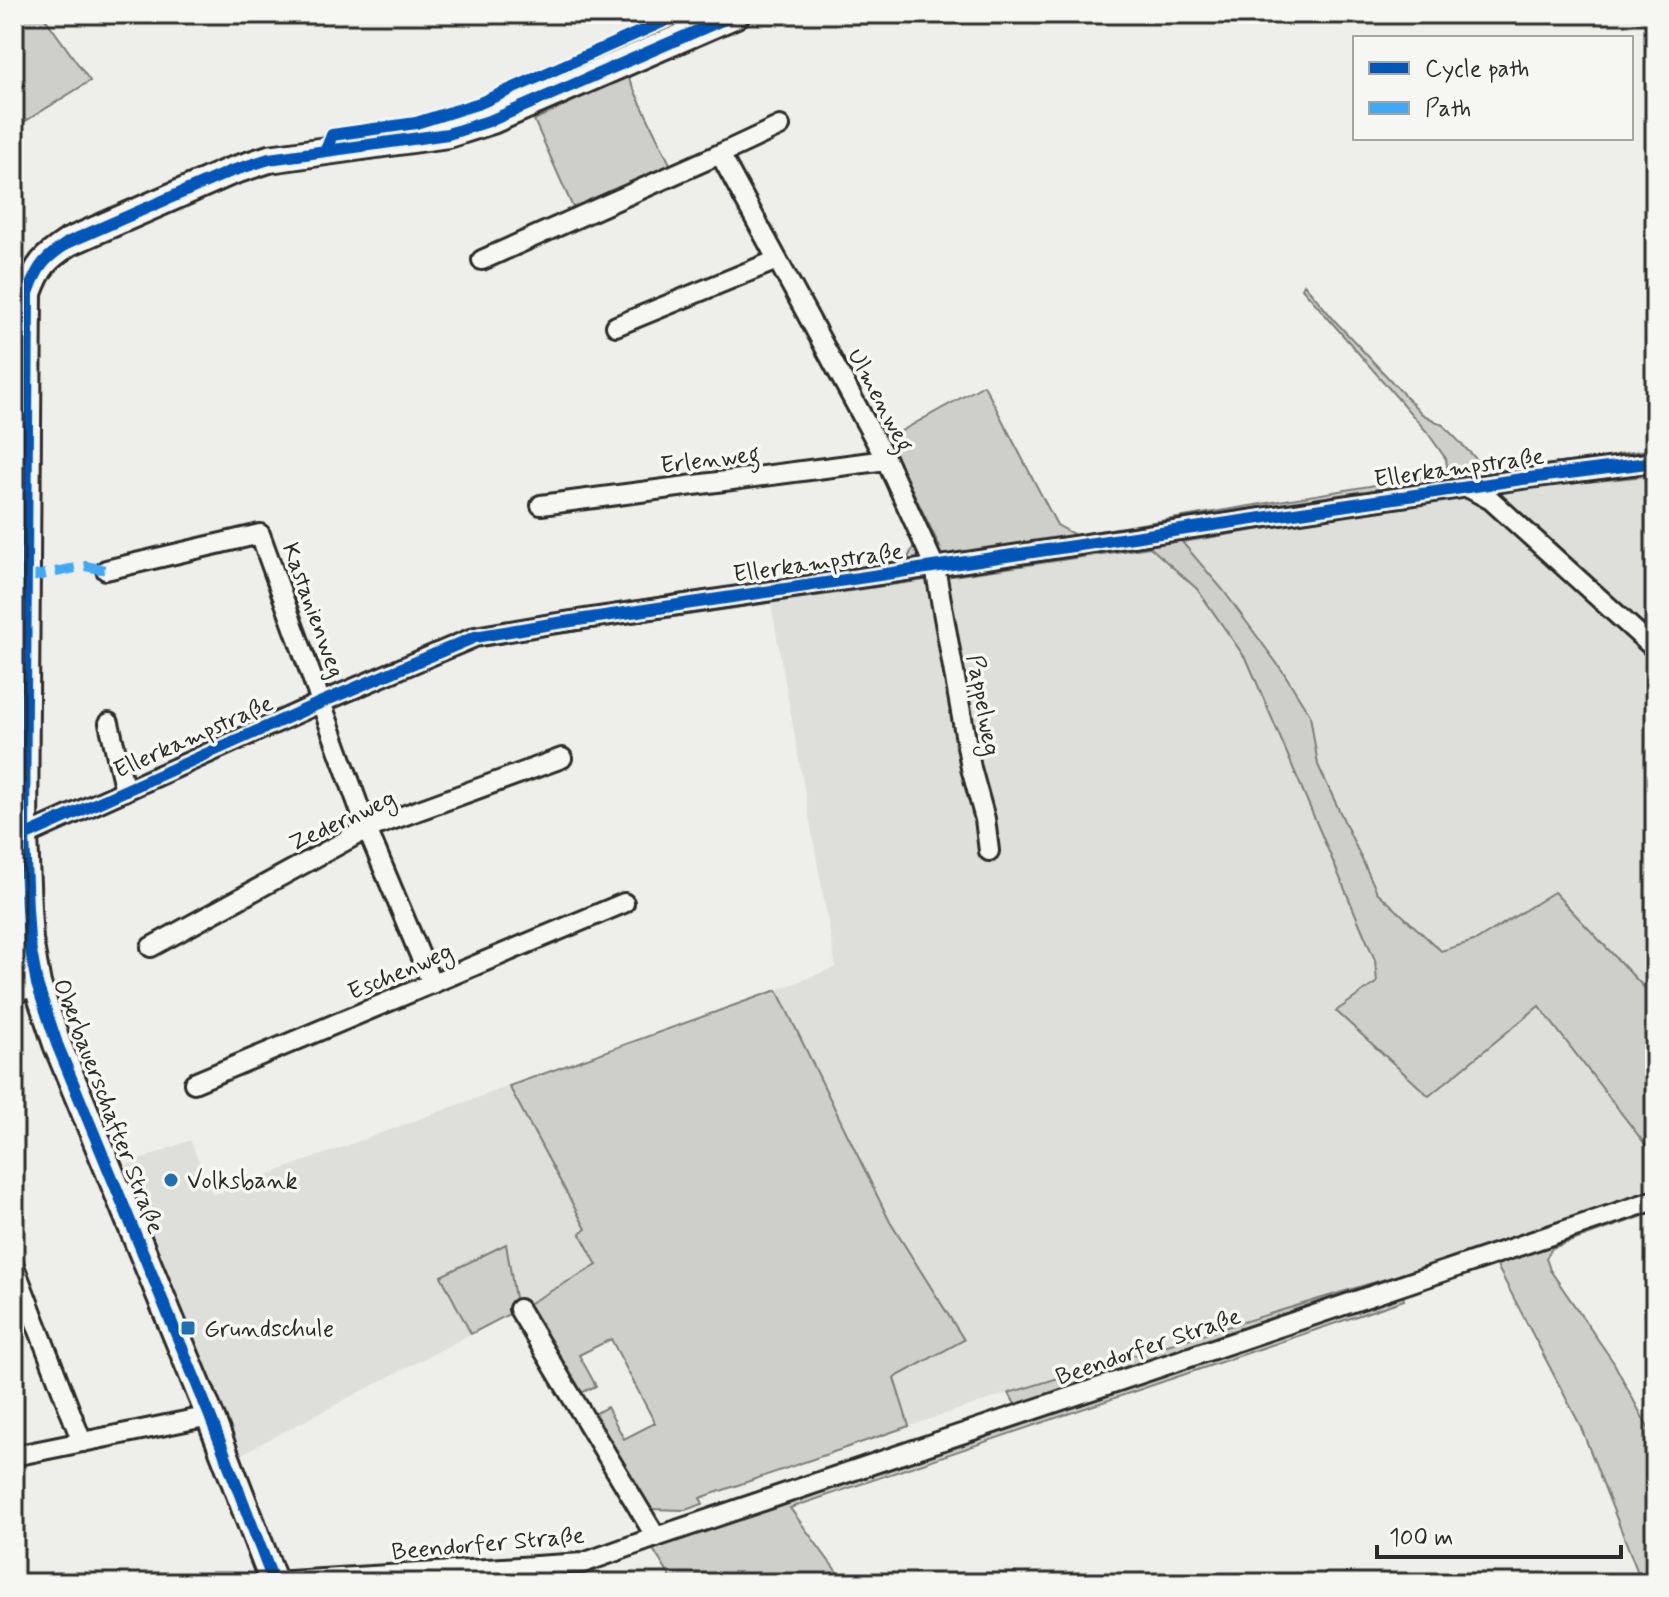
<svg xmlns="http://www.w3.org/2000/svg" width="1669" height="1597" font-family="Mynerve,sans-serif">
<rect width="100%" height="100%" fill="#eeeeea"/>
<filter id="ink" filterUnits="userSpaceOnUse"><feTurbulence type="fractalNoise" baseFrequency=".0125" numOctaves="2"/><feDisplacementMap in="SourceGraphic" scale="16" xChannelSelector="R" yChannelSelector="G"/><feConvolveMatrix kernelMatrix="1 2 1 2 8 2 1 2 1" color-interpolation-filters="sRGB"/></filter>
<g filter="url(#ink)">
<!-- built -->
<g fill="#dededb">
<path d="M1655,475V999L1554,893L1477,940L1440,951L1377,892L1318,765L1310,715L1182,542L1497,491Z"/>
<path d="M1150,547L1197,589L1248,662L1375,960L1377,982L1336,1012L1429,1095L1539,1006L1655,1157V1193L1527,1236L1009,1393L909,1426L894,1378L964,1339L890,1222L777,990L836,967L771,603Z"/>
<path d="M509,1086L586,1229L580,1233L597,1266L471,1334L241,1454L140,1222L120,1168L190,1140L213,1195Z"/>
</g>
<!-- green -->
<g fill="#cececa" stroke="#7c7c7a" stroke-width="2">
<path d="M14,14H42L90,81L24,122L14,104Z"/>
<path d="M627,75L671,166L574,210L534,120Z"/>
<path d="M1304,284L1335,321L1422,414L1443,425L1478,461L1500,470L1612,457L1619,454L1655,449V475L1497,491L1182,542L1223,590L1284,673L1310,715L1318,765L1377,892L1441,951L1477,940L1554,892L1655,999V1157L1539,1006L1429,1096L1336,1011L1377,982L1375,960L1248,662L1197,589L1150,547L558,634L550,614L677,594L896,564L908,558L917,539L940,547L887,439L984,385L1057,525L1075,535L1448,473L1446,459L1427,432L1302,288Z"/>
<path d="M777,990L890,1222L964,1340L894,1378L909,1426L700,1498L703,1504L685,1510L648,1509L590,1416L607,1407L624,1439L655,1423L611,1339L579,1355L596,1386L577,1395L519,1309L597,1265L580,1233L586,1229L509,1086Z"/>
<path d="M1655,1193V1212L1552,1248L1546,1258L1550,1270L1614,1363L1655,1441V1583H1642L1580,1425L1495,1262L1403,1295L1404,1300L790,1508L845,1583H674L651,1546L1023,1419L1009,1393L1527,1236Z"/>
<path d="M506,1244L517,1310L471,1334L441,1276Z"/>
</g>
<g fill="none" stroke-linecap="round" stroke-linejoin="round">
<!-- minor casing -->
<g stroke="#2b2b2b" stroke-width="24">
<g id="minor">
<path d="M780,126L720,154L886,460L935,567L971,768L985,819L989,851"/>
<path d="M482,260L720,154"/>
<path d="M616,326L777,260"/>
<path d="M1469,488L1491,500L1655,649"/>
<path d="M541,505L886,460"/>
<path d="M106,570L260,534L367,829L432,984"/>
<path d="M109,723L125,791"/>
<path d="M24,836L322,702L475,637L551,624L1522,479L1655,462"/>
<path d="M151,947L367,829L562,758"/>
<path d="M14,994L37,984"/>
<path d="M194,1083L624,903"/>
<path d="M14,1266L82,1442"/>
<path d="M519,1309L656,1537"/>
<path d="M14,1456L210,1416"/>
<path d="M273,1582L583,1563L656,1537L1655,1200"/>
</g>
</g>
<!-- secondary casing -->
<g stroke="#2b2b2b" stroke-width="32">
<path id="secondary" d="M274,1583L210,1416L57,1044L37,984L29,940L27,909L24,836L28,293C38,265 45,258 69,242L229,172L269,159L448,134L492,120L736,14"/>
</g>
<!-- minor -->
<use href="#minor" stroke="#f6f6f2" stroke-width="18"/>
<!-- secondary -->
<use href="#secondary" stroke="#f6f6f2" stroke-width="26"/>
<!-- quiet -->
<path stroke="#3fa9f5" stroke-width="10" stroke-dasharray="20 10" stroke-linecap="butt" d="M26,578L85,566L106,570"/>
<!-- cycleway casing -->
<g stroke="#f6f6f2" stroke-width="17">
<g id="cycleway">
<path d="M326,150L332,135L416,123L480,103L680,14"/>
<path d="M24,836L322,702L475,637L551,624L1522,479L1655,462"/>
<path d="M274,1583L210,1416L57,1044L37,984L29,940L27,909L24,836L28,293C38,265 45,258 69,242L229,172L269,159L448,134L492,120L736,14"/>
</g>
</g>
<!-- cycleway -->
<use href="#cycleway" stroke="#0057b8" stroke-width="12"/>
</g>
</g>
<!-- markers -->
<g fill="#1f6fb2" stroke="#f6f6f2" stroke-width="3">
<circle cx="171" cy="1180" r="8"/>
<rect x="180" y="1320" width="16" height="16" rx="4"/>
</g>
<g text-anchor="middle" stroke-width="7" stroke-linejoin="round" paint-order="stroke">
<!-- street labels -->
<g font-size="24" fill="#2b2b2b" stroke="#f6f6f2">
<text transform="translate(881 400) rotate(62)" y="8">Ulmenweg</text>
<text transform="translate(710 459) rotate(-7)" y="8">Erlenweg</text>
<text transform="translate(1459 467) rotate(-8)" y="8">Ellerkampstraße</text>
<text transform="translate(818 562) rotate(-8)" y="8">Ellerkampstraße</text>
<text transform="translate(314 610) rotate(70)" y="8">Kastanienweg</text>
<text transform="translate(984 705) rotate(80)" y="8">Pappelweg</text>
<text transform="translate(193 736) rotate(-24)" y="8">Ellerkampstraße</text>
<text transform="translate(342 820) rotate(-25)" y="8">Zedernweg</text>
<text transform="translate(400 971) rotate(-23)" y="8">Eschenweg</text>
<text transform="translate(109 1106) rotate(69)" y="8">Oberbauerschafter Straße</text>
<text transform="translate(1148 1346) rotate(-19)" y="8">Beendorfer Straße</text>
<text transform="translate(488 1543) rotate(-5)" y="8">Beendorfer Straße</text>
</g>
<!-- poi labels -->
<g font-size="24" fill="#2b2b2b" stroke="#f6f6f2" text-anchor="start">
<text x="187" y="1188">Volksbank</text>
<text x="204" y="1336">Grundschule</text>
</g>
</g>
<!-- margin -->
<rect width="1669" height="1597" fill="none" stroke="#f6f6f2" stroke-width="48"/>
<rect x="24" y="24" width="1621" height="1549" fill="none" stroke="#2b2b2b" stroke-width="3" filter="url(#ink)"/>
<!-- legend -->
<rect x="1353" y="36" width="280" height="104" fill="#f6f6f2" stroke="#a5a5a2" stroke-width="2"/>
<rect x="1369" y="62" width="40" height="12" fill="#0057b8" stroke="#a5a5a2" stroke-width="2"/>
<text x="1425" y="76" font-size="24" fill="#2b2b2b">Cycle path</text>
<rect x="1369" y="102" width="40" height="12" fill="#3fa9f5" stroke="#a5a5a2" stroke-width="2"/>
<text x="1425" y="116" font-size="24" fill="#2b2b2b">Path</text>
<!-- scale -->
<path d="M1377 1545v12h244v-12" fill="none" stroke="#2b2b2b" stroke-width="4"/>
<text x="1389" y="1545" font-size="24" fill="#2b2b2b" stroke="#f6f6f2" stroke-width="6" paint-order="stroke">100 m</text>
</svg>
